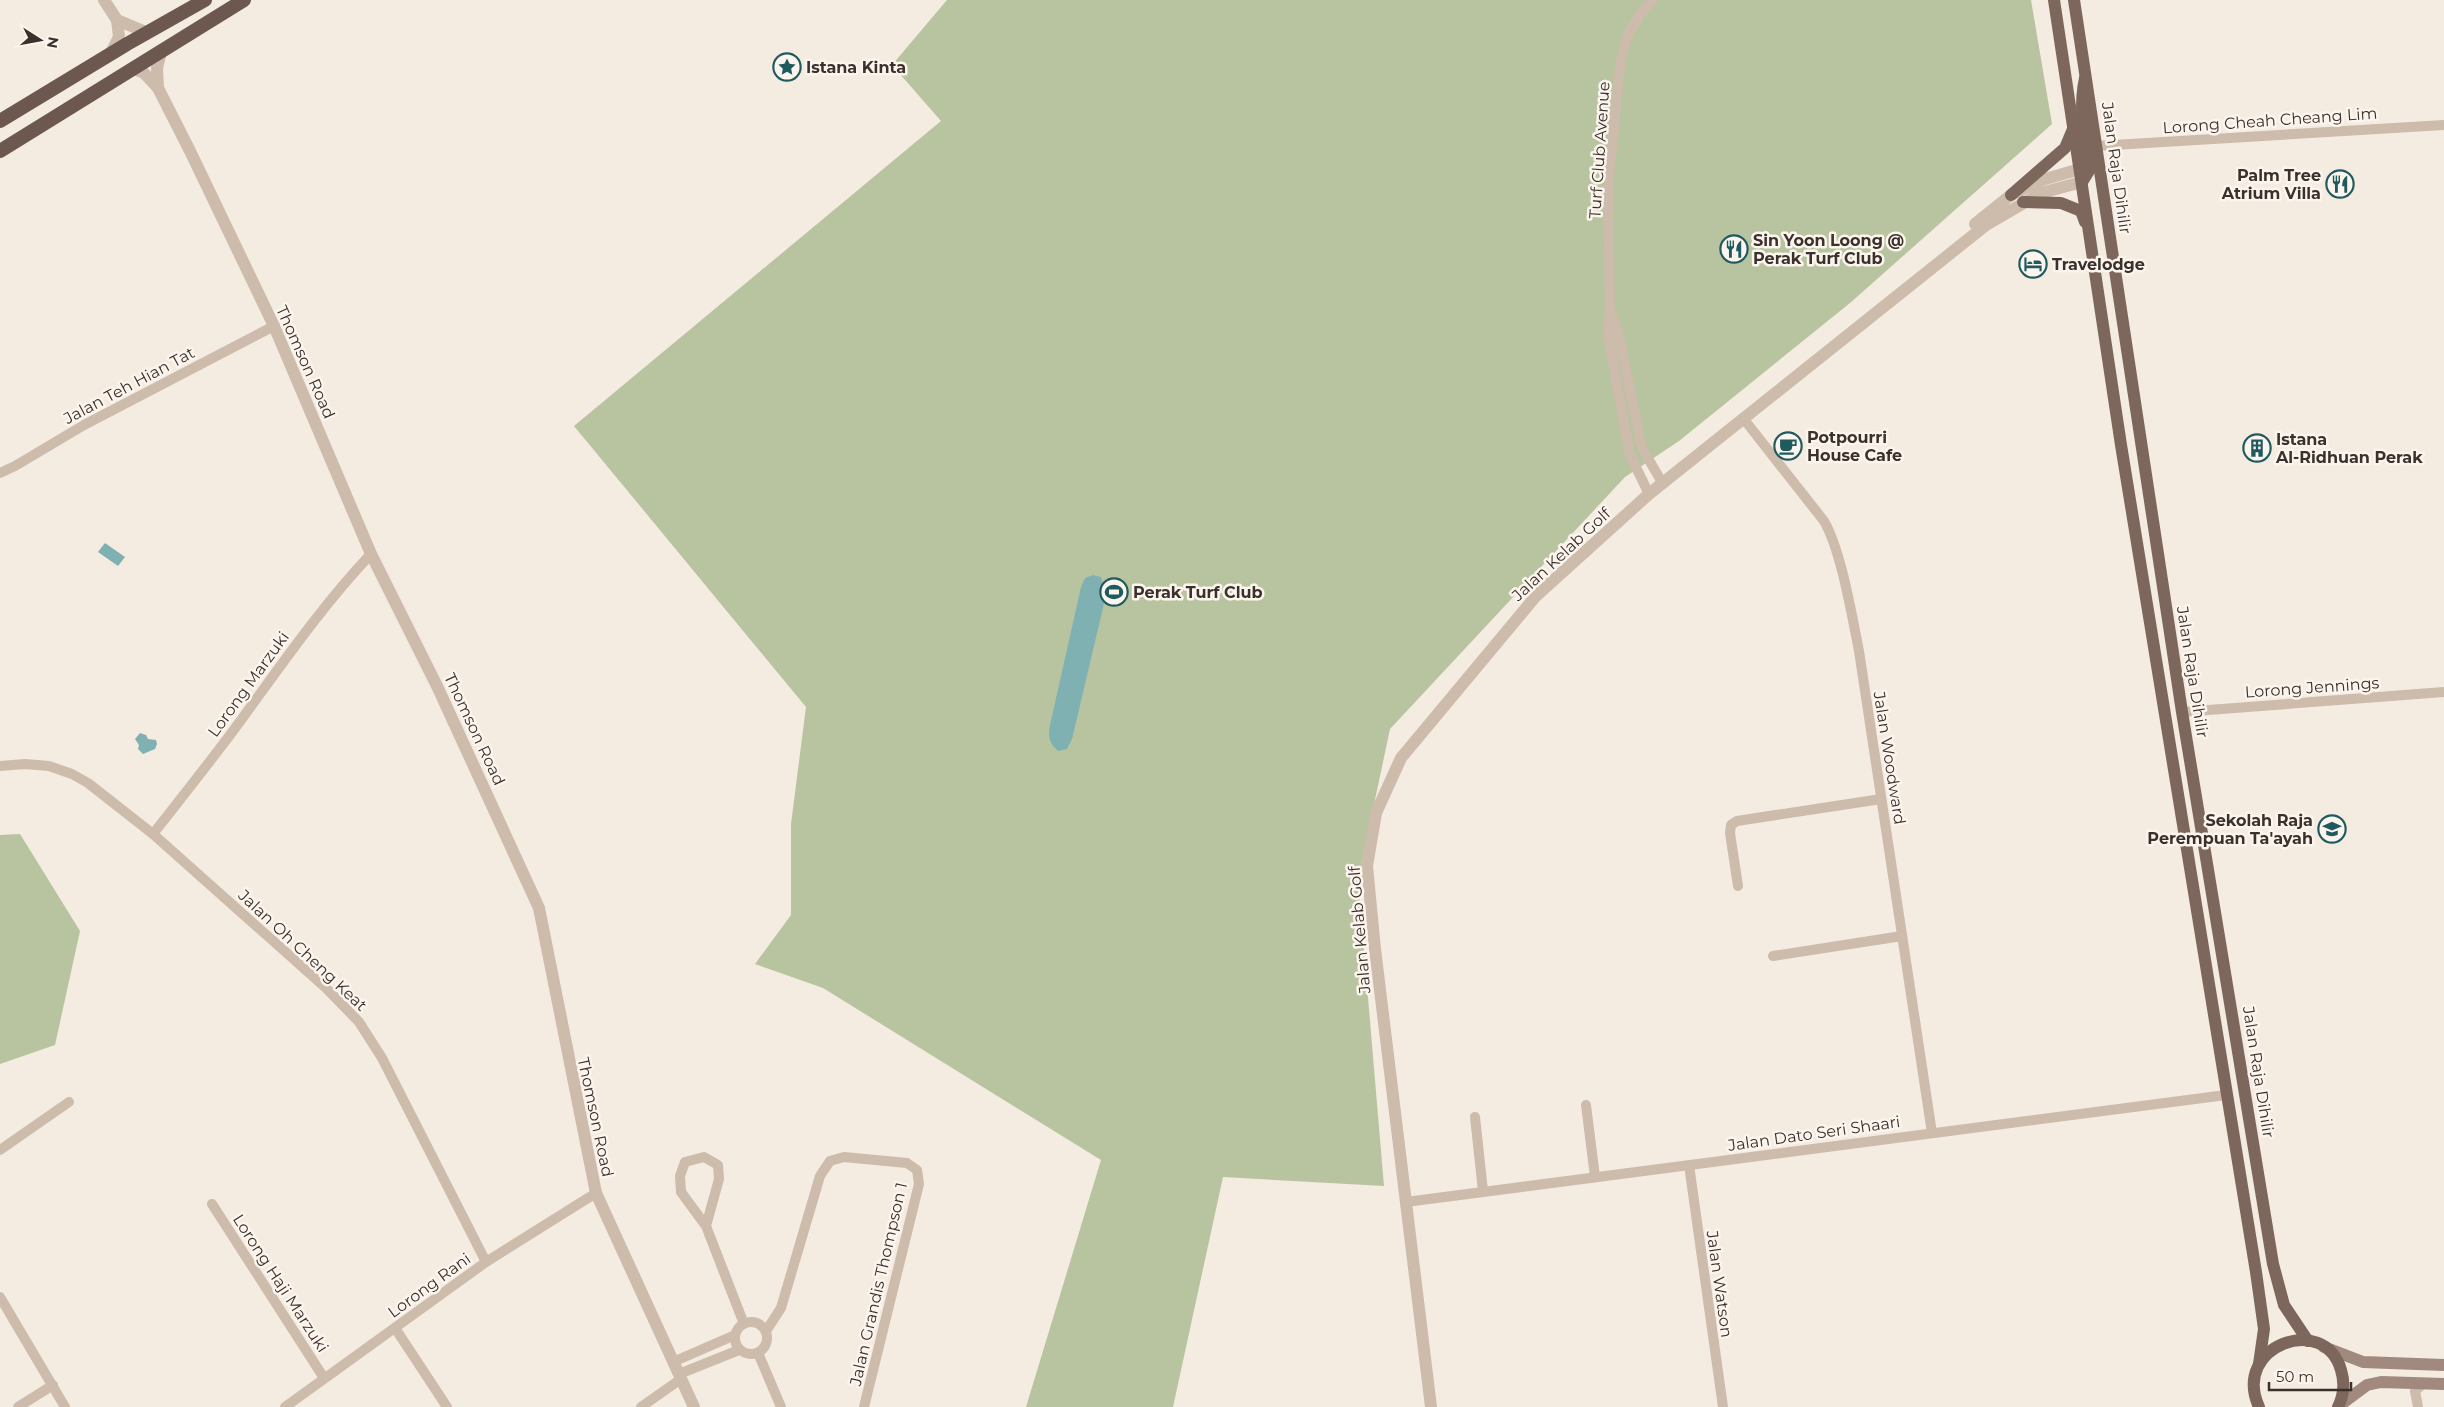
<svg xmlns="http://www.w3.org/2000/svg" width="2444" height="1407" font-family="Montserrat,sans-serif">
<rect width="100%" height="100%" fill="#f4ebe1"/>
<!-- green -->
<g fill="#b8c4a0">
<path d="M947,0H2031L2052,124L1850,303L1679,441L1625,477L1390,729L1358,880L1384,1186L1223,1177L1173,1407H1026L1101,1160L823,988L755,964L791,915V824L806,707L574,426L941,121L892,65Z"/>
<path d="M20,834L80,931L55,1045L0,1064V835Z"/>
</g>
<!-- water -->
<g fill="#7fb0b2">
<path d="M105,543L125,557L118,566L98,552Z"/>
<path d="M1093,575L1101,577L1106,595L1072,739L1067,749L1058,751C1049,743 1048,737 1050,725L1081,587L1085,578Z"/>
<path d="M140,733L146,735L148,739L156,740L157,744L155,749L143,754L138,749L139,745L135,739Z"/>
</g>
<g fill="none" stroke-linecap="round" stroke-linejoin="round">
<!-- minor -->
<g stroke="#cdbbac" stroke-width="10">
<path d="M2097,146L2444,125"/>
<path d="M1612,314L1618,332L1642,448L1663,484"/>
<path d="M1743,418L1824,521C1841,550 1852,616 1859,651L1932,1133"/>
<path d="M0,473L15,466L84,425L274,326"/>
<path d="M1649,494L1630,455L1608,335L1610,310L1608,188L1621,57L1629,33L1641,13L1653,0"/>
<path d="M2182,712L2444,692"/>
<path d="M0,766L25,764L49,766L72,774L88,783L153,834L326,988L359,1022L382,1058L486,1262"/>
<path d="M153,834C179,801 205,768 230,735C276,673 318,610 371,554"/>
<path d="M1738,886L1730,833L1731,825L1737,821L1881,799"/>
<path d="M1773,956L1902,936"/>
<path d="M1586,1105L1595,1177"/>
<path d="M1475,1117L1483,1191"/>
<path d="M0,1150L69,1102"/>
<path d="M1689,1165L1723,1407"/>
<path d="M1406,1202L2226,1095"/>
<path d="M212,1204L324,1378"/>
<path d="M706,1226L719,1179L718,1165L704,1157L685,1162L680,1176L681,1192L706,1226L744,1324"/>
<path d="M0,1297L65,1407"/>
<circle cx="751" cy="1338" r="16"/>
<path d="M395,1328L447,1407"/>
<path d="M766,1331L781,1308L820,1176L830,1161L844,1157L907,1163L917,1170L919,1184L864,1407"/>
<path d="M758,1353L781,1407"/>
<path d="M673,1362L735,1335"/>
<path d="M679,1374L739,1350"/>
<path d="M18,1407L53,1385"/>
<path d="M285,1407L486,1262L596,1193"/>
<path d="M641,1407L681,1379"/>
<path d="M2418,1407L2415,1391L2424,1383"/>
</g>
<!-- tertiary -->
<g stroke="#cdbbac" stroke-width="12">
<path d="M104,0L117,20L148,33"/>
<path d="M111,53L119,37L117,20"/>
<path d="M134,69L144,73L158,88L190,151L274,326L371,554L437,686L539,908L596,1193L694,1407"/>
<path d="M158,88L157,68L161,52"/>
<path d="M1975,224L2011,195L2042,180L2080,169"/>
<path d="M1431,1407L1375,949L1367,866L1376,813L1401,758L1536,596L1649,494L1986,225L2041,193L2082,182"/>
</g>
<!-- secondary -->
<g stroke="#a18a7d" stroke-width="12">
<path d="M2324,1347L2363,1362L2444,1365"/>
<path d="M2340,1405L2367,1385L2381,1382L2444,1384"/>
</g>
<!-- primary -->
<g stroke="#7d675c" stroke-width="12">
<path d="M2054,0L2121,445L2256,1272L2264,1329L2259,1364"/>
<path d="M2074,0L2182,712L2273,1264L2284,1305L2308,1341"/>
<path d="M2082,182L2090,169C2085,138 2078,109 2085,78"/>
<path d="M2011,195L2065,148L2073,129"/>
<path d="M2023,202L2061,203L2081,211L2085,222"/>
<path d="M2259,1407C2231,1346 2324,1312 2341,1370C2345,1383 2344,1395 2338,1407"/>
</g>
<!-- trunk -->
<g stroke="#6c584f" stroke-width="14">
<path d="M0,121L127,44L205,0"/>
<path d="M0,151L244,0"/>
</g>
</g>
<!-- icons -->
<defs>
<g id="sight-ring" transform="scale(1.4375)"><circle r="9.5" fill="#fbf5ee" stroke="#1f5a5e" stroke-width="1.5"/><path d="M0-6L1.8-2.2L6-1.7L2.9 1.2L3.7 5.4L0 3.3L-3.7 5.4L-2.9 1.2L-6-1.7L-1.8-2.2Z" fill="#1f5a5e"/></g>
<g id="restaurant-ring" transform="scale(1.4375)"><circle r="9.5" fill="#fbf5ee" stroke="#1f5a5e" stroke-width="1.5"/><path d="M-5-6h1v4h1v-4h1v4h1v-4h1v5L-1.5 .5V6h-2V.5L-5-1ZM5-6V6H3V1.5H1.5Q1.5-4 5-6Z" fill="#1f5a5e"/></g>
<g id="hotel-ring" transform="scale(1.4375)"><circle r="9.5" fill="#fbf5ee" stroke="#1f5a5e" stroke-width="1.5"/><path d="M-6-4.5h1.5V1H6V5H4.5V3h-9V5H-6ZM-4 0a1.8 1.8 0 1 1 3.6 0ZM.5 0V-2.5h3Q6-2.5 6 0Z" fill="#1f5a5e"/></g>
<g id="cafe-ring" transform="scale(1.4375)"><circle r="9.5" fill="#fbf5ee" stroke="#1f5a5e" stroke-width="1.5"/><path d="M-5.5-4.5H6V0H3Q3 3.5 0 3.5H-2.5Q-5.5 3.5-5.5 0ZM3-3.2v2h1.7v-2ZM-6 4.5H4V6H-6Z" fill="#1f5a5e"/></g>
<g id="building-ring" transform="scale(1.4375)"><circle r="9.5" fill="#fbf5ee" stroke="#1f5a5e" stroke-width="1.5"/><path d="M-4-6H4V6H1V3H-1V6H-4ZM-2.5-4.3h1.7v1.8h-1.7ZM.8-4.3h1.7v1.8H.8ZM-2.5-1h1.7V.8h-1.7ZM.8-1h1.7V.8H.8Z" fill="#1f5a5e"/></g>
<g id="stadium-ring" transform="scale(1.4375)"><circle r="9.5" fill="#fbf5ee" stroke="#1f5a5e" stroke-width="1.5"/><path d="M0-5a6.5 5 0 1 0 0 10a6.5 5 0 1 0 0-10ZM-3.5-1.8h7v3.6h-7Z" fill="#1f5a5e"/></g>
<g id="school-ring" transform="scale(1.4375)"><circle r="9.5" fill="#fbf5ee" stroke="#1f5a5e" stroke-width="1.5"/><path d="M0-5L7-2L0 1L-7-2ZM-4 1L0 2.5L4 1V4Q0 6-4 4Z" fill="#1f5a5e"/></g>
</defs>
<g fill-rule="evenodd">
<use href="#sight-ring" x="787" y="67"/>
<use href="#restaurant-ring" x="2340" y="184"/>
<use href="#restaurant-ring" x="1734" y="249"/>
<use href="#hotel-ring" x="2033" y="264"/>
<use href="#cafe-ring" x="1788" y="446"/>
<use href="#building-ring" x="2257" y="448"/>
<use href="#stadium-ring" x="1114" y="592"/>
<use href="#school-ring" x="2332" y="829"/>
</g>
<g text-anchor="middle" stroke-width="5" stroke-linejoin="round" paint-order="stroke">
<!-- poi labels -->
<g font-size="16" font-weight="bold" fill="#3b302b" stroke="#fbf5ee" text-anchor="start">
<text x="806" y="73">Istana Kinta</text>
<text x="2321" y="181" text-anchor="end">Palm Tree<tspan x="2321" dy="18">Atrium Villa</tspan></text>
<text x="1753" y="246">Sin Yoon Loong @<tspan x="1753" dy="18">Perak Turf Club</tspan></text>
<text x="2052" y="270">Travelodge</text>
<text x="1807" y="443">Potpourri<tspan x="1807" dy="18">House Cafe</tspan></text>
<text x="2276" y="445">Istana<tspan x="2276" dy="18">Al-Ridhuan Perak</tspan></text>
<text x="1133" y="598">Perak Turf Club</text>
<text x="2313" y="826" text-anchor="end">Sekolah Raja<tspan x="2313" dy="18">Perempuan Ta'ayah</tspan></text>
</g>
<!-- street labels -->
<g font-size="16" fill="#3b302b" stroke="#fbf5ee">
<text transform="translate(2270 120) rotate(-4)" y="6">Lorong Cheah Cheang Lim</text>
<text transform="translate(1599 150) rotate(-86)" y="6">Turf Club Avenue</text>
<text transform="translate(2117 168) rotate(82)" y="6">Jalan Raja Dihilir</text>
<text transform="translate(306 362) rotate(66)" y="6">Thomson Road</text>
<text transform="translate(129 385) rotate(-28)" y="6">Jalan Teh Hian Tat</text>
<text transform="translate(1561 554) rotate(-43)" y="6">Jalan Kelab Golf</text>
<text transform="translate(2193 672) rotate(81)" y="6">Jalan Raja Dihilir</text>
<text transform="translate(248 684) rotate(-54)" y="6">Lorong Marzuki</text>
<text transform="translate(2312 687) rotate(-4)" y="6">Lorong Jennings</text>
<text transform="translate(475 729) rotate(65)" y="6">Thomson Road</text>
<text transform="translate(1890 758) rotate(81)" y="6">Jalan Woodward</text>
<text transform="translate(1359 930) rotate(-95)" y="6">Jalan Kelab Golf</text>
<text transform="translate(303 950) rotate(43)" y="6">Jalan Oh Cheng Keat</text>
<text transform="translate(2259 1072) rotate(81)" y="6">Jalan Raja Dihilir</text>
<text transform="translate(596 1117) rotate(78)" y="6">Thomson Road</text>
<text transform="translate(1814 1133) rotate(-8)" y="6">Jalan Dato Seri Shaari</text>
<text transform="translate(281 1283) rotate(57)" y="6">Lorong Haji Marzuki</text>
<text transform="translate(878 1284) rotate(-77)" y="6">Jalan Grandis Thompson 1</text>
<text transform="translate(1720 1284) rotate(82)" y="6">Jalan Watson</text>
<text transform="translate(429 1285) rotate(-36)" y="6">Lorong Rani</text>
</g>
</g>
<!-- north arrow -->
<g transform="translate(40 40) rotate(101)" stroke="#fbf5ee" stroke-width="4" paint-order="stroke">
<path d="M0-4L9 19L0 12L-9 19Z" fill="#3b302b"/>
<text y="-8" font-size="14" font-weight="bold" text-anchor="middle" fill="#3b302b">N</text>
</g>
<!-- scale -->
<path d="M2269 1382v8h82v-8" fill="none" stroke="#3b302b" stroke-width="2.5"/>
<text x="2276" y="1382" font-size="15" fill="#3b302b" stroke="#fbf5ee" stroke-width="4" paint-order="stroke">50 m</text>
</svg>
